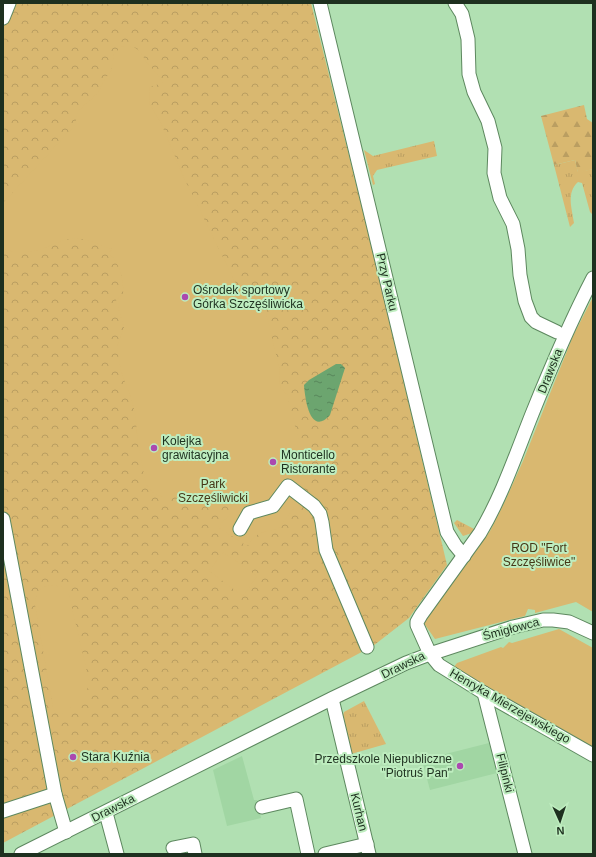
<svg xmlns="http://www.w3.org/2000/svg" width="596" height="857" font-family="Arial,sans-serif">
<defs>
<pattern id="grass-tufts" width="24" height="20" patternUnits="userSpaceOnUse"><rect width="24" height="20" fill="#d9b870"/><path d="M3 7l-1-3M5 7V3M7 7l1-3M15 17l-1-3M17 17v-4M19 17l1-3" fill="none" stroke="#ba9e61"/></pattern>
<pattern id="forest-firs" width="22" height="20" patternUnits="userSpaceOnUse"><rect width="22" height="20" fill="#d9b870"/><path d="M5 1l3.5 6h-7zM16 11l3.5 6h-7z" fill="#ba9e61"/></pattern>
<pattern id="park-crowns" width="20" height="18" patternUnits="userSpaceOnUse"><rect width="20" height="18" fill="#d9b870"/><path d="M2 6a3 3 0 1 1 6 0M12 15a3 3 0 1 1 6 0" fill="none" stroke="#ba9e61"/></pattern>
<pattern id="water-ripples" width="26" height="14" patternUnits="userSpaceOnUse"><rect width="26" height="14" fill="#6ca56f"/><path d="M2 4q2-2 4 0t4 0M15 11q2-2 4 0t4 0" fill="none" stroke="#58875b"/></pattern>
</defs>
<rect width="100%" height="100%" fill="#b1e0b2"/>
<!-- built -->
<g fill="#a1d6a3">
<path d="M489,743L497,773L430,790L422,760Z"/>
<path d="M242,756L254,800H257L261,818L227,826L213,770Z"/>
</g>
<!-- grass -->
<g fill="url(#grass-tufts)">
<path d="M434,141L437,156L377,170L373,176L375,184L373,185L364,150L373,156Z"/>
<path d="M575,160L578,172L593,169V215L590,212L582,183L578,182C566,193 572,208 574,223L570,227L554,165Z"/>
<path d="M457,520L476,530L472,533L463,536L454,523Z"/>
<path d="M364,701L386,744L351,754L343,715L344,712Z"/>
</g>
<!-- forest -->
<path fill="url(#forest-firs)" d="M584,105L587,119L593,123V169L578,173L575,160L554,165L541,116Z"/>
<!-- park -->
<path fill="url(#park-crowns)" d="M3,3H311L372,248L447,565L409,618L373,646L3,843Z"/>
<!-- garden -->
<g fill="#d9b870">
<path d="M121,47C127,47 132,46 137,49C143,53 144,60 149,65C154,71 160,76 163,83L149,87L150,105L161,123L184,178L236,284L266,313L280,371L279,380L281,389L287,394L305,466V486L292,502L294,508L278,529C262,532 256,532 247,546L218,527L232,512L231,504L223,500L211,497H163L152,492L146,484L138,444L135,413L131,398L121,371L119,360L117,346L124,328L116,300L123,294C124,279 120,264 109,253L112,249L87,240L77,238L63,240L40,250L28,252H14L3,249V203L75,125L78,111L98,93L103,82L111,71L114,54Z"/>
<path d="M593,297V612L576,602L535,613V610L528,609L525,616L435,639L423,622L490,531L506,499L523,461L573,336Z"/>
<path d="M223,552L257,576L243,596L209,571Z"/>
<path d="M52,585L62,587L69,595L90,685L78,701L63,714L55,712L53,707L35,605C36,592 38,587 52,585Z"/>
<path d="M559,629L593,648V752L453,668L457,663L501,647L503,648L509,642L512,643Z"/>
</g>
<!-- water -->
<path fill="url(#water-ripples)" d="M336,364H341L345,368L330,415C310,437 305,399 304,385L309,380Z"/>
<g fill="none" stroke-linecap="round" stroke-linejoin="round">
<!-- minor casing -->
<g stroke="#5d885f" stroke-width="15">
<g id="minor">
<path d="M320,3L447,532L455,545L464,556"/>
<path d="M455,3L462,14L468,39L469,74L474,92L488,121L495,148L494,173L500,198L513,224L518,249L520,275L525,301L531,317L536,322L557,332"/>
<path d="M3,18L9,3"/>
<path d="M593,278C570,322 551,367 532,414C516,454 502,496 480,533L421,615L417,622V625L430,654L439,665L484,693L593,755"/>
<path d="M3,519L55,794L66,832"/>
<path d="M240,529L249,513L273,506L288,486L314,506L320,514L322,522L326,550L367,647"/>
<path d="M484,693L525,854"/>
<path d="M332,699L369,854"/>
<path d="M262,807L296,799L308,854"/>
<path d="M3,811L55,794"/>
<path d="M106,813L117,854"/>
<path d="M173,848L193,844L195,854"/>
<path d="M21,854L333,698L406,663L430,654L513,627L543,620H553L569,622L593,633"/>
<path d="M325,854L367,844"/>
</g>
</g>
<!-- minor -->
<use href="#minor" stroke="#fff" stroke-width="13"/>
</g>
<!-- markers -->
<g fill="#ab49b0" stroke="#beedbf" stroke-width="1.5">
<circle cx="185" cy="297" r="4"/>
<circle cx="154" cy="448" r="4"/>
<circle cx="273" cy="462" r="4"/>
<circle cx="73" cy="757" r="4"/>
<circle cx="460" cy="766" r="4"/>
</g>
<g text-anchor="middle" stroke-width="4" stroke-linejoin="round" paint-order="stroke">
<!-- street labels -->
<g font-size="12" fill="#1e301f" stroke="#beedbf">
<text transform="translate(387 282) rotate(77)" y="4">Przy Parku</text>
<text transform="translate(550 371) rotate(-68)" y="4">Drawska</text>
<text transform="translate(511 629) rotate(-15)" y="4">Śmigłowca</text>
<text transform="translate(403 665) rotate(-26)" y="4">Drawska</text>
<text transform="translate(510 706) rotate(30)" y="4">Henryka Mierzejewskiego</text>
<text transform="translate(505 773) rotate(76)" y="4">Filipinki</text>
<text transform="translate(113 808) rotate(-27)" y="4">Drawska</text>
<text transform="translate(359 812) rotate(76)" y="4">Kurhan</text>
</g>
<!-- poi labels -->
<g font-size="12" fill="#1e301f" stroke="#beedbf" text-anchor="start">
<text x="193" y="294">Ośrodek sportowy<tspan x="193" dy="14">Górka Szczęśliwicka</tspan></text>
<text x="162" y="445">Kolejka<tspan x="162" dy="14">grawitacyjna</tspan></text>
<text x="281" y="459">Monticello<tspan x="281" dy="14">Ristorante</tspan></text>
<text x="81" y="761">Stara Kuźnia</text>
<text x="452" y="763" text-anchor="end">Przedszkole Niepubliczne<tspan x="452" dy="14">"Piotruś Pan"</tspan></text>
</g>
<!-- park labels -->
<g font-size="12" fill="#453717" stroke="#beedbf">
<text x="213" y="488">Park<tspan x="213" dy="14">Szczęśliwicki</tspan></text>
<text x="539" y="552">ROD "Fort<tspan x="539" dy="14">Szczęśliwice"</tspan></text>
</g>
</g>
<!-- border -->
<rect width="596" height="857" fill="none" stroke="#1e301f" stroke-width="8"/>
<!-- north arrow -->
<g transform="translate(560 821) rotate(177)" stroke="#beedbf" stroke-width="3" paint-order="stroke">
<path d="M0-3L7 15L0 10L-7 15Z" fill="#1e301f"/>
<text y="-6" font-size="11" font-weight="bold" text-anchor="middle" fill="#1e301f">N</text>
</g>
</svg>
